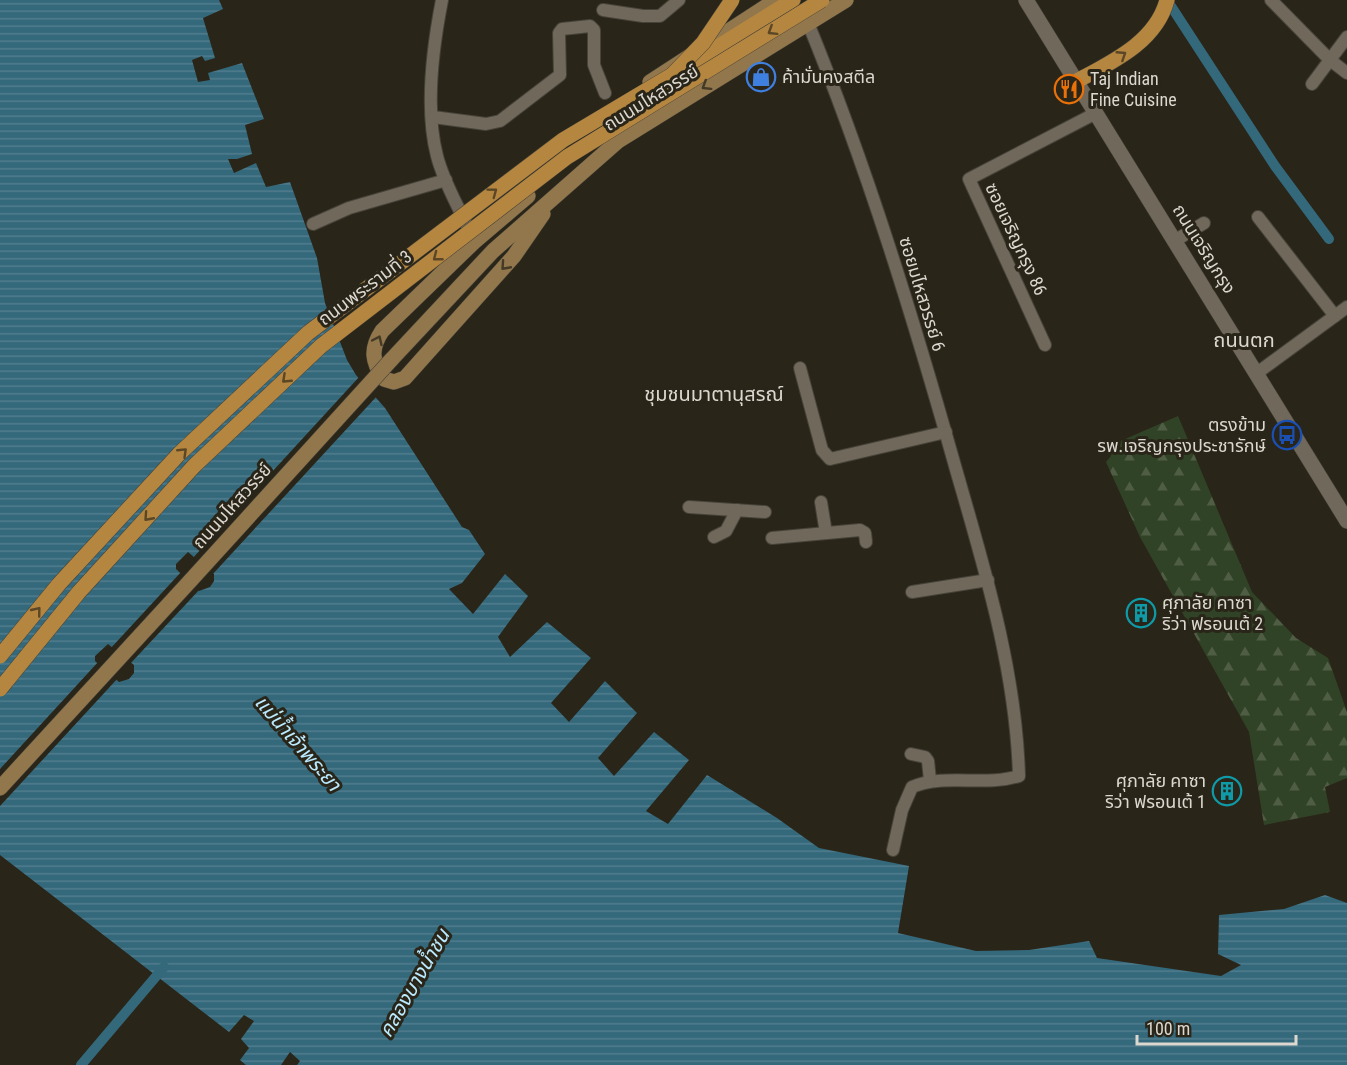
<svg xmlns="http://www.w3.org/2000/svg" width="1347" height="1065" font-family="'Roboto Condensed','Noto Sans Thai',sans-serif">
<defs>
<pattern id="forest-firs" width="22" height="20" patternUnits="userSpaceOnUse" patternTransform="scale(1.5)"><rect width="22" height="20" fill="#314326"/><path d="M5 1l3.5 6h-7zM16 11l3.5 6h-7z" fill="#4e5d44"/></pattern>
<pattern id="water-rules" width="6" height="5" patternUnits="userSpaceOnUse" patternTransform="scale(1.5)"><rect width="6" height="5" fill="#34687b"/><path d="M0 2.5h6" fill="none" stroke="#517d8d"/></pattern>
</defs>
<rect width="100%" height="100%" fill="#2a2519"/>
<!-- forest -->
<path fill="url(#forest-firs)" d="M1178,416L1252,592L1296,638L1328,658L1347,712V778L1325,787L1330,812L1264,825L1249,732L1140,537L1106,462L1111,456L1107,447Z"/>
<!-- water -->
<path fill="url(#water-rules)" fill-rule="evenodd" d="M0,0H219L223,9L203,18L215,58L205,61L202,56L192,60L198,82L210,80L208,73L242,63L264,119L245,125L252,154L237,159H228L234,173L256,163L266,187L290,182L317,258L325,303L347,360L356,375L385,408L462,527L469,530L485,554L462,583L449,589L473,614L505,574L528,596L498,637L510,657L547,622L591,658L551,703L569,722L605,681L637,713L598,758L614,776L654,732L689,760L646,811L668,824L707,775L777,818L819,848L909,866L898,933L976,951L1029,950L1089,941L1097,958L1221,976L1241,965L1218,954L1219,915L1284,909L1325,895L1347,903V1065H297L300,1061L290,1052L281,1065H246L240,1060L249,1048L241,1039L254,1021L244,1015L229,1032L0,855ZM188,552L214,574V581L210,587L199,591L176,569V564ZM108,644L134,665V673L129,679L119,682L95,661V656Z"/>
<!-- pier -->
<g fill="#2a2519">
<path d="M360,376L377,396L211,576L192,559Z"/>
<path d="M182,571L201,588L129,665L110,649Z"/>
<path d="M99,661L118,678L0,806V769Z"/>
</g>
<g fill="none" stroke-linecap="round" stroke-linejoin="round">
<!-- canal -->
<g stroke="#34687b" stroke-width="10">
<path d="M1167,0L1275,166L1329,239"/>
<path d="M81,1065L164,967"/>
</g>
<!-- minor casing -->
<g stroke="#474339" stroke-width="14">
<g id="minor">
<path d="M442,0C433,46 425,110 437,156C443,180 456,202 466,224"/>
<path d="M1271,0L1330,60L1347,73"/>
<path d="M603,10L643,16H660L679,0"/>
<path d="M808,23C867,167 913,317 955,466C984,567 1016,669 1019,776C985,787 946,773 912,787L902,810L893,850"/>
<path d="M1312,84L1347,37"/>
<path d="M433,117L486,124L500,121L560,75L559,33L562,29L590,26L594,30V65L605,93"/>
<path d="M1258,217L1335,316"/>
<path d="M313,224L349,208L446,180"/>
<path d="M1176,240L1204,223"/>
<path d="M1045,345L969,179L1096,113"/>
<path d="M800,368L822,450L830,459L946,432"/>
<path d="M1257,373L1347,307"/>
<path d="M821,502L826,533"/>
<path d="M689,507L765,512"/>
<path d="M714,537L726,531L737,510"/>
<path d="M772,538L860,530L865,533L866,542"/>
<path d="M912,592L988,580"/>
<path d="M911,754L925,757L928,761L930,780"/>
</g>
</g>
<!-- tertiary casing -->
<g stroke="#474339" stroke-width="16">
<path id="tertiary" d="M1026,0L1347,521"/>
</g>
<!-- secondary casing -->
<g stroke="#474339" stroke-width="16">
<g id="secondary">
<path d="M650,82L776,0"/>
<path d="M528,196L474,242L382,331C370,349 372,362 384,379L394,382L405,378L514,256L543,214"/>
<path d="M391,360L493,251L618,141L846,0"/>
<path d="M0,788L191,580"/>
</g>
</g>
<!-- primary casing -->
<g stroke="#474339" stroke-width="16">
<g id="primary">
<path d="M682,69L793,0"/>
<path d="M1077,81C1112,62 1156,42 1167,0"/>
</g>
</g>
<!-- minor -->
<use href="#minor" stroke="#6f685b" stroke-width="12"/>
<!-- tertiary -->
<use href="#tertiary" stroke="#6f685b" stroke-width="15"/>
<!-- secondary -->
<use href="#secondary" stroke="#92774d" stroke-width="15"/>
<!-- primary -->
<use href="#primary" stroke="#b5863f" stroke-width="15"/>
<!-- secondary-bridge casing -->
<g stroke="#474339" stroke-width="16" stroke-linecap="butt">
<path id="secondary-bridge" d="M191,580L391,360"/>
</g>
<!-- primary-bridge casing -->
<g stroke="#474339" stroke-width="16" stroke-linecap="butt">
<g id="primary-bridge">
<path d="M0,656L59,584L179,454L308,333L563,140L672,75L703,43L732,0"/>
<path d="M0,689L79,592L194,466L321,346L567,157L822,0"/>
</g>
</g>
<!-- secondary-bridge -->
<use href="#secondary-bridge" stroke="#92774d" stroke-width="15"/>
<!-- primary-bridge -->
<use href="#primary-bridge" stroke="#b5863f" stroke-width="15"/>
</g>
<!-- one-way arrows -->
<defs><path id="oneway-chevron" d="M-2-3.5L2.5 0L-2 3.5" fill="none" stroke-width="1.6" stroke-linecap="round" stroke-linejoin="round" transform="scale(1.5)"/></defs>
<g stroke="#5b4726">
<use href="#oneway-chevron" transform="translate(772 31) rotate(148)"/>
<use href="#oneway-chevron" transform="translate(1122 55) rotate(-33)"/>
<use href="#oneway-chevron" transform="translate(493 192) rotate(-37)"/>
<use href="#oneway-chevron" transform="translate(437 257) rotate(142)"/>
<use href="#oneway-chevron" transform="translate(286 379) rotate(137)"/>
<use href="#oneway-chevron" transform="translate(183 452) rotate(-44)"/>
<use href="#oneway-chevron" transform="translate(148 517) rotate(132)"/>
<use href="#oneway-chevron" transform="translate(37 611) rotate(-51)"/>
</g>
<g stroke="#443a26">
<use href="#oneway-chevron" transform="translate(706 86) rotate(148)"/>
<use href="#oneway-chevron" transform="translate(505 266) rotate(132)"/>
<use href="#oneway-chevron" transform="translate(378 340) rotate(-65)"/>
</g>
<!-- icons -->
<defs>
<g id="shop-ring" transform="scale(1.5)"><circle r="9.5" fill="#2a2519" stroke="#3f7fe0" stroke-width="1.5"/><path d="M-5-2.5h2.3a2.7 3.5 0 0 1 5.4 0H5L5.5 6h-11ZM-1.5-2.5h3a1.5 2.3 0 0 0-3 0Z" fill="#3f7fe0"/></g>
<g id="restaurant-ring" transform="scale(1.5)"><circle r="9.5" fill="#2a2519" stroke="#e8710a" stroke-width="1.5"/><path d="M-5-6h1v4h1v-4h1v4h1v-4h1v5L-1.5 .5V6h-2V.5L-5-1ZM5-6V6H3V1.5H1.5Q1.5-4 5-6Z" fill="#e8710a"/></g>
<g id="bus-ring" transform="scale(1.5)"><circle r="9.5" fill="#2a2519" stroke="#1a4fb4" stroke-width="1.5"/><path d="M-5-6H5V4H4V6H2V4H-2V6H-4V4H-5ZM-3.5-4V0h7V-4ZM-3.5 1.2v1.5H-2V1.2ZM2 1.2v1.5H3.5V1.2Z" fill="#1a4fb4"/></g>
<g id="building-ring" transform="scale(1.5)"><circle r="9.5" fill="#2a2519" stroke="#0f9aa8" stroke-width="1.5"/><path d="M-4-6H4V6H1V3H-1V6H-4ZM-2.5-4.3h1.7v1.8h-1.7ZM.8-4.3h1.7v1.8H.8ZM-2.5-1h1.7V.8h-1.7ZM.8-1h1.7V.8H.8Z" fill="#0f9aa8"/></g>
</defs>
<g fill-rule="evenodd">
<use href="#shop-ring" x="761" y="77"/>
<use href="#restaurant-ring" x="1069" y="89"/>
<use href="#bus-ring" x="1287" y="435"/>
<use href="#building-ring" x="1141" y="613"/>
<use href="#building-ring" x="1227" y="791"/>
</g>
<g text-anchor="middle" stroke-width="6" stroke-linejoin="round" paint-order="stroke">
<!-- poi labels -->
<g font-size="18" fill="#dcd8d0" stroke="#2a2519" text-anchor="start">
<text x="782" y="83">ค้ามั่นคงสตีล</text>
<text x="1090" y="85">Taj Indian<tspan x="1090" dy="21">Fine Cuisine</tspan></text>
<text x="1266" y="431" text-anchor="end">ตรงข้าม<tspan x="1266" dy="21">รพ.เจริญกรุงประชารักษ์</tspan></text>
<text x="1162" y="609">ศุภาลัย คาซา<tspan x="1162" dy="21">ริว่า ฟรอนเต้ 2</tspan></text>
<text x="1206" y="787" text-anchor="end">ศุภาลัย คาซา<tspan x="1206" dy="21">ริว่า ฟรอนเต้ 1</tspan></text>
</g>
<!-- street labels -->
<g font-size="18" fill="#dcd8d0" stroke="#2a2519">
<text transform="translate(651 98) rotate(-32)" y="6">ถนนมไหสวรรย์</text>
<text transform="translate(1016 239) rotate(65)" y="6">ซอยเจริญกรุง 86</text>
<text transform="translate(1204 249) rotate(58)" y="6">ถนนเจริญกรุง</text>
<text transform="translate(365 288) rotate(-37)" y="6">ถนนพระรามที่ 3</text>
<text transform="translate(922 294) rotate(73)" y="6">ซอยมไหสวรรย์ 6</text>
<text transform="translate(232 506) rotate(-48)" y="6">ถนนมไหสวรรย์</text>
</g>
<!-- neighbourhood labels -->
<g font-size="20" fill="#dcd8d0" stroke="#2a2519">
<text x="1244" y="347">ถนนตก</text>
<text x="714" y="401">ชุมชนมาตานุสรณ์</text>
</g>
<!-- water labels -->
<g font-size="20" font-style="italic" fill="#baeafe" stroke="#2a2519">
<text transform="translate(298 743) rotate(49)" y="7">แม่น้ำเจ้าพระยา</text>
<text transform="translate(414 983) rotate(-60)" y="7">คลองบางน้ำชน</text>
</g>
</g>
<!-- scale -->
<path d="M1137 1035v9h159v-9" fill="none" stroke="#dcd8d0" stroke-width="3"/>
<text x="1146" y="1035" font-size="18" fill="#dcd8d0" stroke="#2a2519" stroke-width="4.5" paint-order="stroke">100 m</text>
</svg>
